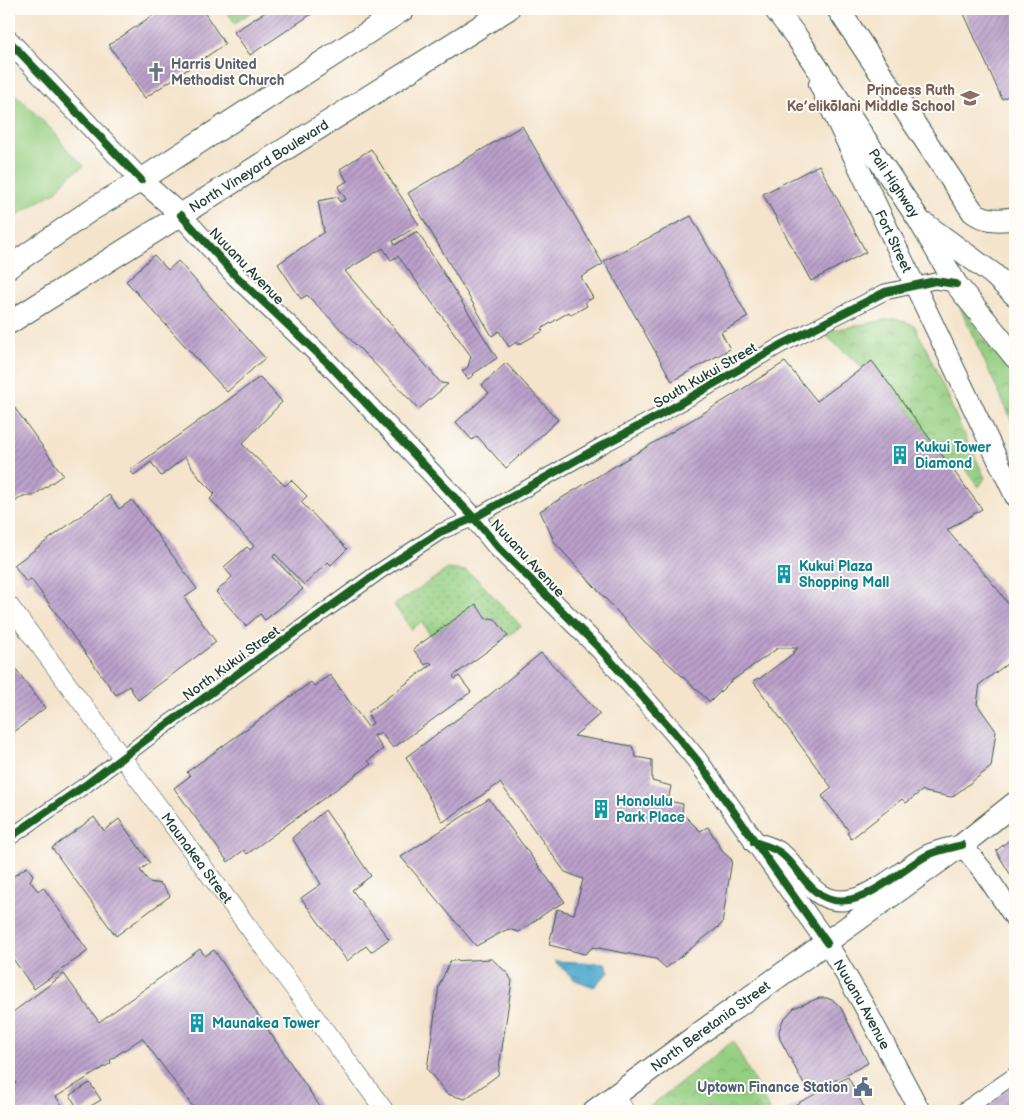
<svg xmlns="http://www.w3.org/2000/svg" width="1024" height="1120" font-family="'Balsamiq Sans',sans-serif">
<defs>
<pattern id="grass-dots" width="8" height="8" patternUnits="userSpaceOnUse" patternTransform="scale(1.25)"><rect width="8" height="8" fill="#95cf82"/><path d="M2 2h.1M6 6h.1" fill="none" stroke="#79a96b" stroke-width="1.8" stroke-linecap="round"/></pattern>
<pattern id="park-crowns" width="20" height="18" patternUnits="userSpaceOnUse" patternTransform="scale(1.25)"><rect width="20" height="18" fill="#95cf82"/><path d="M2 6a3 3 0 1 1 6 0M12 15a3 3 0 1 1 6 0" fill="none" stroke="#79a96b"/></pattern>
<pattern id="water-ripples" width="26" height="14" patternUnits="userSpaceOnUse" patternTransform="scale(1.25)"><rect width="26" height="14" fill="#50a9cd"/><path d="M2 4q2-2 4 0t4 0M15 11q2-2 4 0t4 0" fill="none" stroke="#428ba7"/></pattern>
<pattern id="building-hatch" width="6" height="6" patternUnits="userSpaceOnUse" patternTransform="scale(1.25)"><rect width="6" height="6" fill="#bba0cb"/><path d="M-1 1l2-2M0 6l6-6M5 7l2-2" fill="none" stroke="#9784a6"/></pattern>
</defs>
<rect width="100%" height="100%" fill="#fdfcf7"/>
<filter id="ink" filterUnits="userSpaceOnUse"><feTurbulence type="fractalNoise" baseFrequency=".02" numOctaves="2"/><feDisplacementMap in="SourceGraphic" scale="10" xChannelSelector="R" yChannelSelector="G"/><feConvolveMatrix kernelMatrix="1 2 1 2 8 2 1 2 1" color-interpolation-filters="sRGB"/></filter>
<filter id="wash" filterUnits="userSpaceOnUse"><feTurbulence type="fractalNoise" baseFrequency=".0096" numOctaves="4" result="noise"/><feDisplacementMap in="SourceGraphic" scale="20" xChannelSelector="R" yChannelSelector="G"/><feGaussianBlur stdDeviation="1.12" result="paint"/><feColorMatrix in="noise" values="0 0 0 0 0 0 0 0 0 0 0 0 0 0 0 0 0 1.4 0 .05"/><feComposite in="paint" operator="in"/></filter>
<g filter="url(#wash)">
<rect width="100%" height="100%" fill="#f4e4cc"/>
<!-- grass -->
<g fill="url(#grass-dots)" stroke="#5a865b">
<path d="M225,9H256L235,23Z"/>
<path d="M448,569L466,571L477,579L521,626L508,636L495,619L489,618L486,619L476,604L431,636L421,622L411,629L394,605Z"/>
</g>
<!-- park -->
<g fill="url(#park-crowns)" stroke="#5a865b">
<path d="M959,301L987,345L1015,372V428L958,303Z"/>
<path d="M896,318L914,325L928,352L959,423L985,478L979,487L962,465L954,471L872,361L863,368L823,333L843,328Z"/>
<path d="M733,1041L770,1111H651L649,1107Z"/>
</g>
<!-- garden -->
<path fill="#95cf82" stroke="#5a865b" d="M9,88L56,134L64,146L84,166L68,177L55,192L9,220Z"/>
<!-- water -->
<path fill="url(#water-ripples)" stroke="#387380" d="M554,961L605,963L609,972L594,987L575,980Z"/>
<g id="blocks">
<!-- building -->
<g fill="url(#building-hatch)">
<path d="M162,9H202L225,44L145,98L109,45Z"/>
<path d="M270,9H319L250,55L234,32Z"/>
<path d="M962,9H1015V93L1002,99Z"/>
<path d="M522,126L603,264L581,277L593,298L585,302L587,306L571,315L569,312L541,329L543,331L518,345L516,342L509,347L499,331L492,336L408,193Z"/>
<path d="M371,149L419,225L393,241L395,245L417,231L497,358L473,374L474,375L468,379L462,371L468,367L471,356L398,256L391,260L383,248L345,271L441,383L448,384L419,409L307,295L301,299L278,264L324,232L318,201L338,197L340,202L346,199L338,187L347,181L340,169Z"/>
<path d="M819,165L866,252L811,281L763,194Z"/>
<path d="M691,216L748,317L721,332L730,349L672,381L604,261Z"/>
<path d="M154,255L168,270L178,261L265,358L227,392L126,281Z"/>
<path d="M872,361L982,509L947,530L999,591L1015,614V658L980,684L977,704L996,731L991,767L952,797L925,792L923,790L906,803L902,799L851,839L847,833L849,831L822,796L832,788L753,681L758,678L759,679L794,653L793,652L798,648H778L730,682L710,702L644,641L555,543L540,511L725,400L785,362L817,401Z"/>
<path d="M506,363L558,420L506,468L477,436L472,440L456,422L489,393L482,385Z"/>
<path d="M260,377L282,402L242,444L285,486L291,480L307,496L301,502L347,549L331,565L328,562L304,585L275,554L273,557L303,589L265,620L260,614L246,626L216,592L232,577L224,567L247,547L250,550L254,546L210,499L215,494L201,480L185,457L161,476L151,462L134,475L130,470Z"/>
<path d="M9,400L63,475L33,496H23L9,506Z"/>
<path d="M109,495L119,509L132,500L197,589L184,598L216,642L138,700L129,686L116,695L31,579L26,582L14,565Z"/>
<path d="M476,604L486,619L489,618L495,619L508,636L453,676L455,679L459,676L471,692L393,748L381,733L378,735H373L383,749L368,761L371,764L247,854L244,850L228,862L174,788L190,776L187,772L311,682L314,686L330,675L368,727L373,723L367,713L432,664L430,662L425,665L413,649Z"/>
<path d="M541,653L600,714L574,736L632,746L636,757L652,760V781L671,786L668,801L683,804L682,813L700,831L708,827L723,852L732,860L722,924L666,968L656,959L593,947L585,954L549,945L557,909L574,914L583,879L565,872L500,783L443,822L406,757L487,697Z"/>
<path d="M9,660L45,708L9,736Z"/>
<path d="M489,799L565,902L550,910L519,932L508,929L476,946L401,857Z"/>
<path d="M325,810L371,876L352,890L389,939L371,952L366,946L347,961L301,898L321,884L292,838Z"/>
<path d="M94,817L104,831L119,819L150,863L140,870L149,882L161,884L170,896L116,936L52,848Z"/>
<path d="M1015,835V882L996,851Z"/>
<path d="M27,867L33,875L30,881L38,891L43,887L88,951L34,989L9,953V879Z"/>
<path d="M200,949L205,956L214,950L323,1111H196L142,1038L110,1060L111,1063L56,1097L66,1111H9V1088L16,1083L9,1074V1015L64,974L99,1022Z"/>
<path d="M492,959L508,974L512,981L498,1075L465,1099L447,1094L427,1069L439,986L450,961Z"/>
<path d="M819,998H827L834,1001L841,1008L868,1063L809,1094L780,1039L779,1031L783,1020L794,1008Z"/>
<path d="M848,1077L866,1111H783Z"/>
<path d="M90,1083L101,1100L82,1111H79L70,1095Z"/>
<path d="M1015,1083V1111H973Z"/>
<path d="M143,1105L146,1111H133Z"/>
</g>
</g>
</g>
<g filter="url(#ink)">
<use href="#blocks" fill-opacity="0" stroke="#3f564b" stroke-width="1"/>
<g fill="none" stroke-linecap="round" stroke-linejoin="round">
<!-- minor casing -->
<g stroke="#3f564b" stroke-width="17">
<g id="minor">
<path d="M9,838L87,784L147,739L380,571L440,532L474,518L601,446L660,415L781,345L885,292L935,281L956,284"/>
<path d="M963,1111L1015,1075"/>
</g>
</g>
<!-- tertiary casing -->
<g stroke="#3f564b" stroke-width="19">
<g id="tertiary">
<path id="s1" d="M9,605L385,1111"/>
<path d="M617,1096L625,1111"/>
</g>
</g>
<!-- secondary casing -->
<g stroke="#3f564b" stroke-width="22">
<g id="secondary">
<path id="s2" d="M9,41L141,180L181,215L236,276L327,362L474,518L498,547L601,650L672,730L697,760L827,943L863,1004L920,1111"/>
<path id="s3" d="M819,84L1015,496"/>
<path d="M754,842C763,845 775,848 782,854C797,866 804,885 821,895C856,916 897,872 926,856C936,850 951,848 962,845L984,872L1015,918"/>
</g>
</g>
<!-- primary casing -->
<g stroke="#3f564b" stroke-width="24">
<g id="primary">
<path id="s4" d="M775,9L798,39L919,220L956,284L1015,357"/>
<path d="M838,9L973,212C985,221 1000,221 1015,218"/>
<path d="M926,225L993,274L1015,295"/>
<path d="M9,267L91,210L141,180L404,9"/>
<path id="s5" d="M9,323L508,9"/>
<path id="s6" d="M594,1111L700,1033L962,845L1015,803"/>
</g>
</g>
<!-- minor -->
<use href="#minor" stroke="#fff" stroke-width="15"/>
<!-- tertiary -->
<use href="#tertiary" stroke="#fff" stroke-width="18"/>
<!-- secondary -->
<use href="#secondary" stroke="#fff" stroke-width="20"/>
<!-- primary -->
<use href="#primary" stroke="#fff" stroke-width="22"/>
<!-- cycleway casing -->
<g stroke="#fdfcf7" stroke-width="11">
<g id="cycleway">
<path d="M9,41L141,180"/>
<path d="M181,215L236,276L327,362L474,518L498,547L601,650L672,730L697,760L827,943"/>
<path d="M9,838L87,784L147,739L380,571L440,532L474,518L601,446L660,415L781,345L885,292L935,281L956,284"/>
<path d="M754,842C763,845 775,848 782,854C797,866 804,885 821,895C856,916 897,872 926,856C936,850 951,848 962,845"/>
</g>
</g>
<!-- cycleway -->
<use href="#cycleway" stroke="#1b5e20" stroke-width="8"/>
</g>
</g>
<!-- icons -->
<defs>
<g id="church-bare" transform="scale(1.5)"><path d="M-1.2-6h2.4v3.5h3.3v2.4h-3.3V6h-2.4V-.1h-3.3v-2.4h3.3Z" fill="#6b7280" stroke="#fdfcf7" stroke-width="2.5" paint-order="stroke"/></g>
<g id="school-bare" transform="scale(1.5)"><path d="M0-5L7-2L0 1L-7-2ZM-4 1L0 2.5L4 1V4Q0 6-4 4Z" fill="#8d6e63" stroke="#fdfcf7" stroke-width="2.5" paint-order="stroke"/></g>
<g id="building-bare" transform="scale(1.5)"><path d="M-4-6H4V6H1V3H-1V6H-4ZM-2.5-4.3h1.7v1.8h-1.7ZM.8-4.3h1.7v1.8H.8ZM-2.5-1h1.7V.8h-1.7ZM.8-1h1.7V.8H.8Z" fill="#0f9aa8" stroke="#fdfcf7" stroke-width="2.5" paint-order="stroke"/></g>
<g id="civic-bare" transform="scale(1.5)"><path d="M-.6-6.5H3V-4.5H.6V-3L4-1V1h2V6H-6V1h2V-1L-.6-3ZM-1.2 2.5V6h2.4V2.5Z" fill="#5c6f8a" stroke="#fdfcf7" stroke-width="2.5" paint-order="stroke"/></g>
</defs>
<g fill-rule="evenodd">
<use href="#church-bare" x="156" y="72"/>
<use href="#school-bare" x="970" y="98"/>
<use href="#building-bare" x="900" y="455"/>
<use href="#building-bare" x="784" y="574"/>
<use href="#building-bare" x="601" y="809"/>
<use href="#building-bare" x="197" y="1023"/>
<use href="#civic-bare" x="863" y="1087"/>
</g>
<g text-anchor="middle" stroke-width="4" stroke-linejoin="round" paint-order="stroke">
<!-- worship labels -->
<g font-size="14" font-weight="bold" fill="#5b616d" stroke="#fdfcf7" text-anchor="start">
<text x="171" y="69">Harris United<tspan x="171" dy="16">Methodist Church</tspan></text>
</g>
<!-- education labels -->
<g font-size="14" font-weight="bold" fill="#785e54" stroke="#fdfcf7" text-anchor="end">
<text x="955" y="95">Princess Ruth<tspan x="955" dy="16">Ke’elikōlani Middle School</tspan></text>
</g>
<!-- street labels -->
<g font-size="14" fill="#1f3d34" stroke="#fdfcf7">
<text dy="5" stroke="none"><textPath href="#s5" startOffset="295">North Vineyard Boulevard</textPath></text>
<text dy="5" stroke="none"><textPath href="#s4" startOffset="211">Pali Highway</textPath></text>
<text dy="5" stroke="none"><textPath href="#s3" startOffset="174">Fort Street</textPath></text>
<text transform="translate(247 266) rotate(46)" y="5">Nuuanu Avenue</text>
<text transform="translate(705 375) rotate(-30)" y="5">South Kukui Street</text>
<text transform="translate(528 558) rotate(47)" y="5">Nuuanu Avenue</text>
<text transform="translate(231 663) rotate(-36)" y="5">North Kukui Street</text>
<text dy="5" stroke="none"><textPath href="#s1" startOffset="315">Maunakea Street</textPath></text>
<text dy="5" stroke="none"><textPath href="#s2" startOffset="1291">Nuuanu Avenue</textPath></text>
<text dy="5" stroke="none"><textPath href="#s6" startOffset="144">North Beretania Street</textPath></text>
</g>
<!-- culture labels -->
<g font-size="14" font-weight="bold" fill="#0d838f" stroke="#fdfcf7" text-anchor="start">
<text x="915" y="452">Kukui Tower<tspan x="915" dy="16">Diamond</tspan></text>
<text x="799" y="571">Kukui Plaza<tspan x="799" dy="16">Shopping Mall</tspan></text>
<text x="616" y="806">Honolulu<tspan x="616" dy="16">Park Place</tspan></text>
<text x="212" y="1028">Maunakea Tower</text>
</g>
<!-- service labels -->
<g font-size="14" font-weight="bold" fill="#4e5e75" stroke="#fdfcf7" text-anchor="end">
<text x="848" y="1092">Uptown Finance Station</text>
</g>
</g>
<!-- margin -->
<rect width="1024" height="1120" fill="none" stroke="#fdfcf7" stroke-width="30"/>
</svg>
